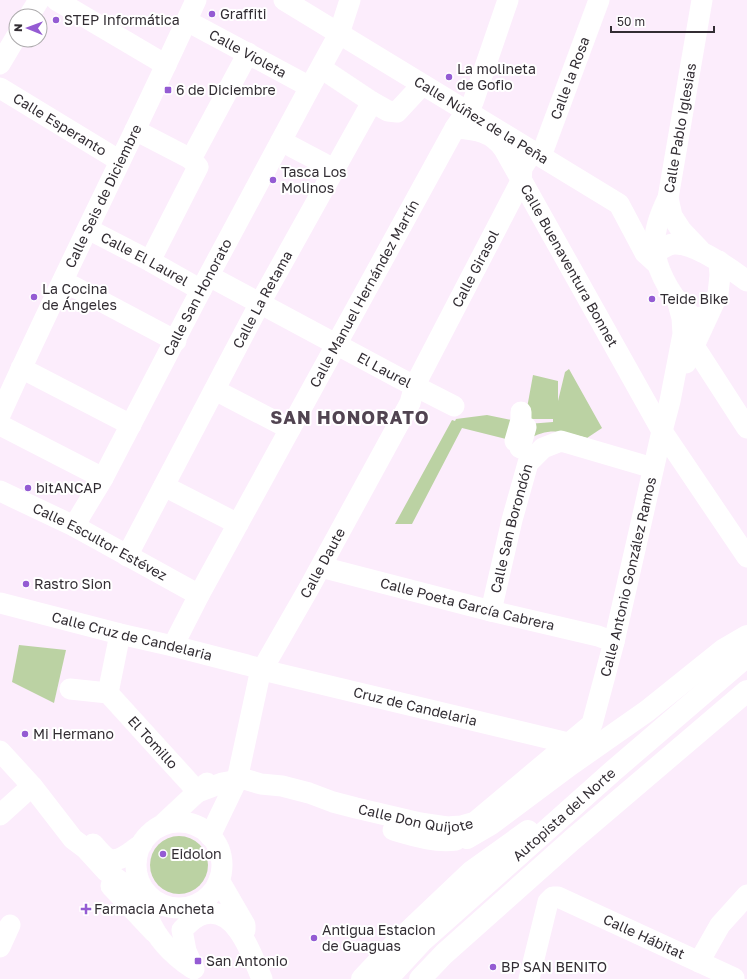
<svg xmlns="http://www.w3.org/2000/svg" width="747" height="979" font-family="'Golos Text',sans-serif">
<rect width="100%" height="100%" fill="#fcedfc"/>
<!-- green -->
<g fill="#bbd2a3">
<path d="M569,369L602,428L587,438C565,432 548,426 528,440V424L553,422V419H525L533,375L558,381V401L565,372Z"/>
<path d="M487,415L516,421L510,440L462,428L412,524H395L452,420L455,421L456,419Z"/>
<path d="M19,645L66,650L54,703L12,682Z"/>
<circle cx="179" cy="865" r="29"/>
</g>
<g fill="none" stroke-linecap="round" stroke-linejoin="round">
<!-- minor -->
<g stroke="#fff" stroke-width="21">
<path d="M56,0L166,65"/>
<path id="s1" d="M284,0L619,204L645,253L656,263"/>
<path d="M702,0L668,198C651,232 649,254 668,287C675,299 683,309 694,318H699L708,315"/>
<path d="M29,16L39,0"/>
<path id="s2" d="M187,21L310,87"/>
<path d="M0,64L16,37"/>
<path d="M321,68L372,102"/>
<path id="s3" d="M0,88L120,161"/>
<path id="s4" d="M455,128C476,130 491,131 504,149L662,431L747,557"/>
<path d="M135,130L191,159"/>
<path d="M281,141L334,169"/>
<path id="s5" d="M541,156L599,0"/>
<path d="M668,198L672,216L681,230L700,250"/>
<path id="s6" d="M88,229L150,261L201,290"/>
<path d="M654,254C660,250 666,245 673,244C694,242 731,269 747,281"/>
<path d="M150,261L198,167L191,159L248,53"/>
<path id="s7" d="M209,276L399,378L454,406"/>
<path d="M63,281L176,341"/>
<path d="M694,346L747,428"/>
<path d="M686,363L718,294L720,275L719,261"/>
<path d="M21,368L131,425"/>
<path d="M215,390L290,429"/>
<path id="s8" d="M0,415C63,275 133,139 196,0"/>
<path d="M0,425L103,478"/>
<path d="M520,448L526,427L523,426L518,442L515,441L521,420V412"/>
<path d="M164,486L238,524"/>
<path id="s9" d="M0,491L74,526L199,595"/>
<path id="s10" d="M74,526L103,478L201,290L310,87L339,34L350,0"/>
<path id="s11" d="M127,556L260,303L372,102L388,111L397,112L422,85"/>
<path id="s12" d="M321,567L491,611L598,636L614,642"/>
<path id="s13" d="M0,603L120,634L173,646L247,665L271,672L568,743"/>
<path id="s14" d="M491,611L512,520L528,463L543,448L561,441L653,468"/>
<path id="s15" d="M173,646L199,595L455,128L473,102L508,0"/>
<path id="s16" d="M70,689L108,693L198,792"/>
<path d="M108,693L120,634"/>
<path d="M0,751L32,786L73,839L85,848L106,871L135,892L146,893"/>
<path id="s17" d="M198,792L222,783L244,779L261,784L282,786L309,793L333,802L356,808L420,823L447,827L461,826L475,822L592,724L614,642L662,431L670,401L683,334L682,318L678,303"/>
<path d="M0,815L32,786"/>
<circle cx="179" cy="865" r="43"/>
<path d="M162,825L207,783"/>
<path d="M393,830C414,836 435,843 456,840"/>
<path id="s18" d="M210,836L237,780L259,678L262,670L309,588L410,403L415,385L521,181L522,168L533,151"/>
<path d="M93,844C97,848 102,855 107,858C119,865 132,850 142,844"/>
<path d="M219,880L245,925V930"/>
<path d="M111,886L154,932"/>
<path d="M149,919C157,939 174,956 192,968"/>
<path d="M0,947L10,925"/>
<path d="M699,962L720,925L747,895"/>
<path d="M194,969L186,951L182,930C188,924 196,915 205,914C237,907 252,956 262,979"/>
<path id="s19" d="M529,979L548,902L553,897H558L734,978"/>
</g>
<!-- highway -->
<g stroke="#fff" stroke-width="22">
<path d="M467,838L491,824L570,765L647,711L723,650L747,636"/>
<path d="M362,979L392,947L471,872L528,831"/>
<path id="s20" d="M387,979L422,941L613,771L747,656"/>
<path d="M420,979L444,954L572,840L747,691"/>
</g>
</g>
<!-- markers -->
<g fill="#945bd3" stroke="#fff" stroke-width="1.5">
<circle cx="212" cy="14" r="4"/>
<circle cx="56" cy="20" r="4"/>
<circle cx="449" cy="77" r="4"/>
<rect x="164" y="86" width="8" height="8" rx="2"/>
<circle cx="273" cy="180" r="4"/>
<circle cx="34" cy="297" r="4"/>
<circle cx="652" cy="299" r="4"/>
<circle cx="28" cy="488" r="4"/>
<circle cx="26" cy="584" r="4"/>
<circle cx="25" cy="734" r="4"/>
<circle cx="163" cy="854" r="4"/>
<path d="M84 903h4v4h4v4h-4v4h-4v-4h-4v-4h4z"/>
<circle cx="314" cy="938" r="4"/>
<rect x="194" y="957" width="8" height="8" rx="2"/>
<circle cx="493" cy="967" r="4"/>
</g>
<g text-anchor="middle" stroke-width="4" stroke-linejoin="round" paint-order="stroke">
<!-- poi labels -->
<g font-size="14" fill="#322d33" stroke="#fff" text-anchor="start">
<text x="220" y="19">Graffiti</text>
<text x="64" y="25">STEP Informática</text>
<text x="457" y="74">La molineta<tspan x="457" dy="16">de Gofio</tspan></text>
<text x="176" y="95">6 de Diciembre</text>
<text x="281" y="177">Tasca Los<tspan x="281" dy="16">Molinos</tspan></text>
<text x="42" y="294">La Cocina<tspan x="42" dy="16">de Ángeles</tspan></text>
<text x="660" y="304">Teide Bike</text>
<text x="36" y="493">bitANCAP</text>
<text x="34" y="589">Rastro Sion</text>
<text x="33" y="739">Mi Hermano</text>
<text x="171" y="859">Eidolon</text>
<text x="94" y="914">Farmacia Ancheta</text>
<text x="322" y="935">Antigua Estacion<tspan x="322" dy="16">de Guaguas</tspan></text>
<text x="206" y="966">San Antonio</text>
<text x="501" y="972">BP SAN BENITO</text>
</g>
<!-- street labels -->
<g font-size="14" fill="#322d33" stroke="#fff">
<text dy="5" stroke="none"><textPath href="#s2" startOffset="69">Calle Violeta</textPath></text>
<text dy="5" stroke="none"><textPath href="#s5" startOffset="83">Calle la Rosa</textPath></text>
<text dy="5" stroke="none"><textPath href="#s1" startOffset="231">Calle Núñez de la Peña</textPath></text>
<text dy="5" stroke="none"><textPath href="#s3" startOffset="70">Calle Esperanto</textPath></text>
<text transform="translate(680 128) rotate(-80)" y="5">Calle Pablo Iglesias</text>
<text dy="5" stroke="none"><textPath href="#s8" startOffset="242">Calle Seis de Diciembre</textPath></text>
<text dy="5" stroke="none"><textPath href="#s6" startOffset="64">Calle El Laurel</textPath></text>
<text dy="5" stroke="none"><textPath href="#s4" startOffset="189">Calle Buenaventura Bonnet</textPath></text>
<text dy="5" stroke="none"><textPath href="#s18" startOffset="630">Calle Girasol</textPath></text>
<text dy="5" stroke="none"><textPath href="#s15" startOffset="401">Calle Manuel Hernández Martín</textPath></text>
<text dy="5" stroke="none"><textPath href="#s10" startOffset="260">Calle San Honorato</textPath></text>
<text dy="5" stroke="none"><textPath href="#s11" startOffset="290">Calle La Retama</textPath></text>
<text dy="5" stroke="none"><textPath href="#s7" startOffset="199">El Laurel</textPath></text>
<text dy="5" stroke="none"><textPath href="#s14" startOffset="85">Calle San Borondón</textPath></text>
<text dy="5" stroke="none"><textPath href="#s9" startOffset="112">Calle Escultor Estévez</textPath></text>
<text dy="5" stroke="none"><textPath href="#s18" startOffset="298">Calle Daute</textPath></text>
<text dy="5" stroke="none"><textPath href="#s17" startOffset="590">Calle Antonio González Ramos</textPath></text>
<text dy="5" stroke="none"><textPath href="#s12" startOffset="151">Calle Poeta García Cabrera</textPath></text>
<text dy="5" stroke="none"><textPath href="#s13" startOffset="136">Calle Cruz de Candelaria</textPath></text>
<text dy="5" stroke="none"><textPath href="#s13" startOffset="428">Cruz de Candelaria</textPath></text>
<text dy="5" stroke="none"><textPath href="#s16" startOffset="105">El Tomillo</textPath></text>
<text dy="5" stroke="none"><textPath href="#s17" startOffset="225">Calle Don Quijote</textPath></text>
<text dy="5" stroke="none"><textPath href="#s20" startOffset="242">Autopista del Norte</textPath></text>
<text dy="5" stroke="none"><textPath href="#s19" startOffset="186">Calle Hábitat</textPath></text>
</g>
<!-- district labels -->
<g font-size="18" font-weight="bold" letter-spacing="1" fill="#514451" stroke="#fff">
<text x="350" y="424">SAN HONORATO</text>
</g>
</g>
<!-- north arrow -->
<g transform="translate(28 28) rotate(271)"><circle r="19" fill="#ffffff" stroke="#adabad"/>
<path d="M0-3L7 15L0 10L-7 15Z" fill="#945bd3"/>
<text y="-6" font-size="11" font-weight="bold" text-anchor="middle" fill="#322d33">N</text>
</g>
<!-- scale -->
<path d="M611 26v6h103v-6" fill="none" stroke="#322d33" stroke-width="2"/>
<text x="617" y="26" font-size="12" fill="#322d33" stroke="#ffffff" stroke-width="3" paint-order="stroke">50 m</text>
</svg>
